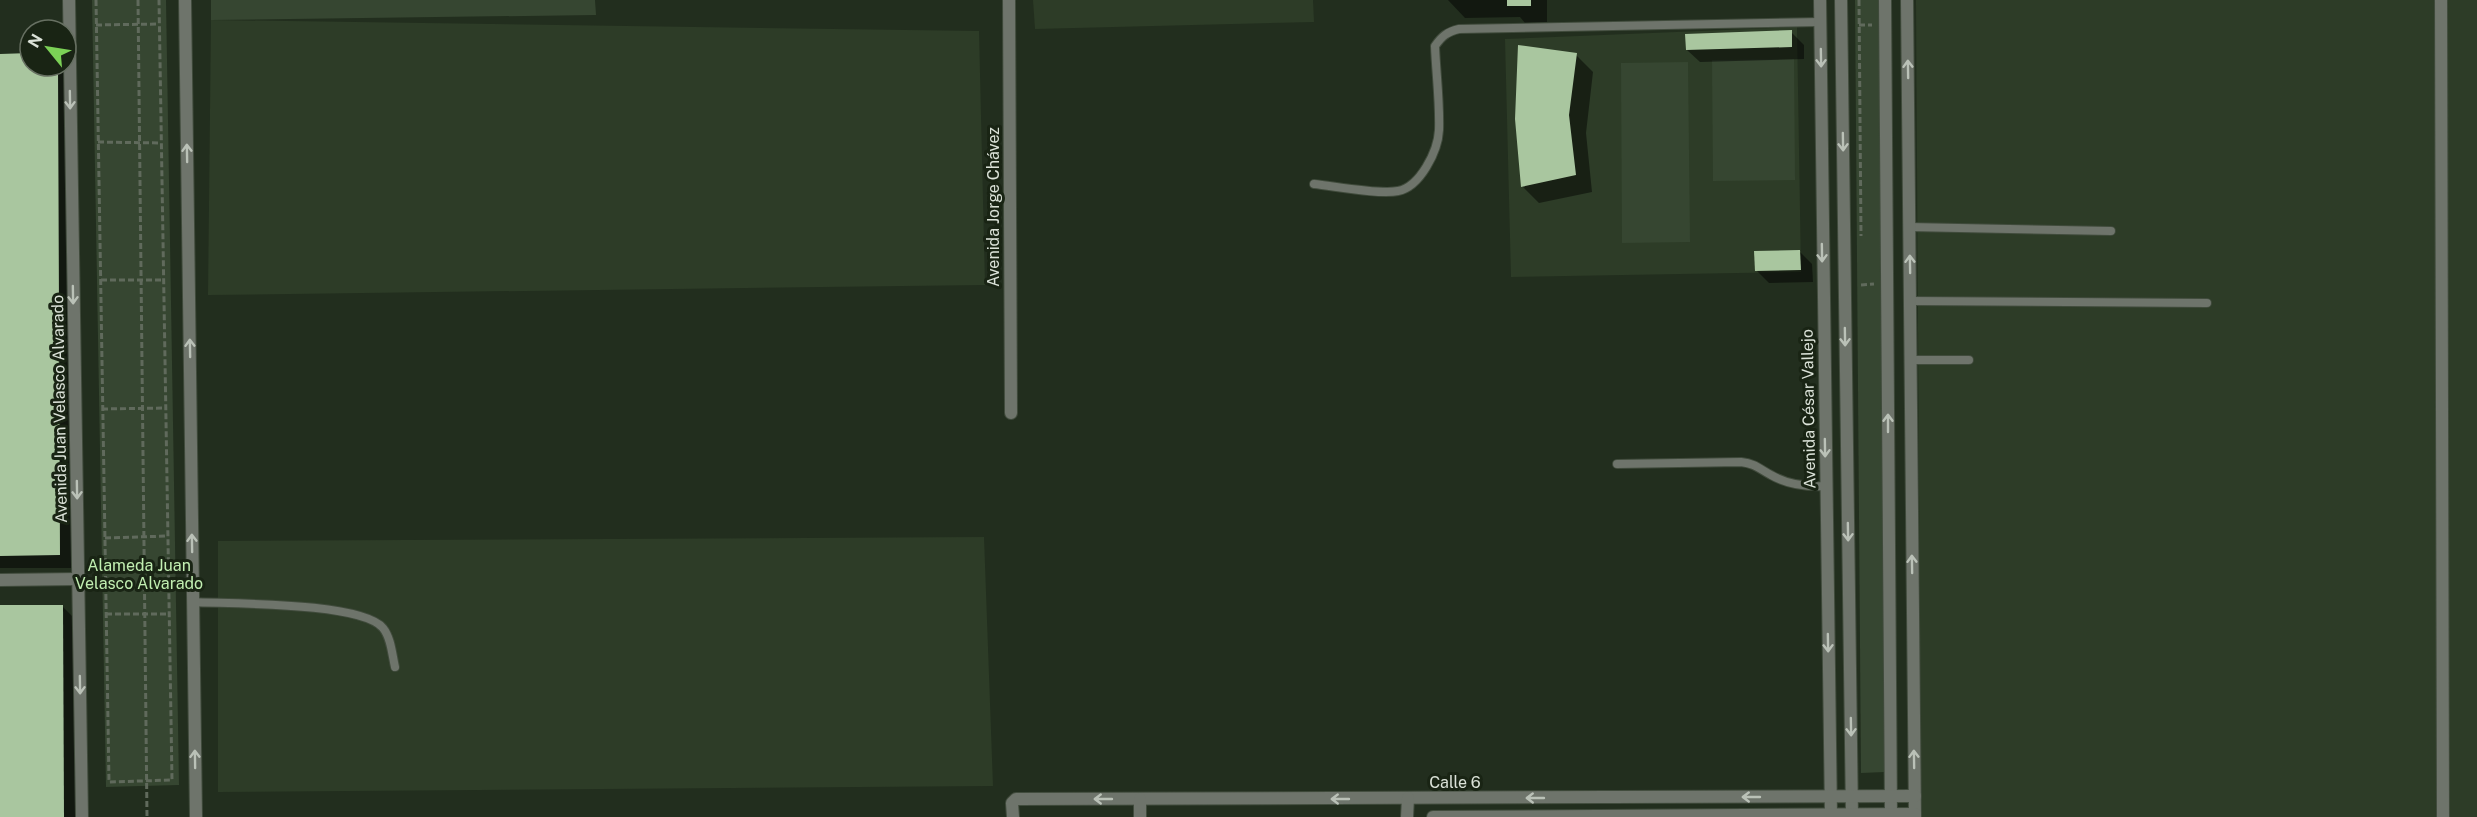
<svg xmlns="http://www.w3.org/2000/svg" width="2477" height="817" font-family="'Public Sans',sans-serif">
<rect width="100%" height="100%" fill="#222e1e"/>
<!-- built -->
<g fill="#2d3c27">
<path d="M1033,0H1313L1314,22L1035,29Z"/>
<path d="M1916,0H2477V817H1921Z"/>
<path d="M211,20L979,31L985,285L208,295Z"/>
<path d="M1797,27L1801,272L1511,277L1505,39Z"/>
<path d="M984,537L993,786L218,792V541Z"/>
</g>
<!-- green -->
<g fill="#364631">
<path d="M92,0H166L179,785L106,787Z"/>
<path d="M211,0H595L596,15L211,20Z"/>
<path d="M1855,0H1879L1885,772L1861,773Z"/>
<path d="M1794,59L1795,180L1713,181L1712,60Z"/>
<path d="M1688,62L1690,242L1622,243L1621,63Z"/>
</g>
<!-- shadow -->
<g fill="#0007">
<path d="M1448,0H1547V22L1525,23L1520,17L1465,18Z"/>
<path d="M1791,32L1804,45V59L1700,62L1687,50Z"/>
<path d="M0,55H30V66H66L73,568H0Z"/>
<path d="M1576,55L1593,72L1586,133L1592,192L1539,203L1522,186Z"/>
<path d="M1800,252L1812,264L1813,282L1769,283L1756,270Z"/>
<path d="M62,606L75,619L76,817H0V607Z"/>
</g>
<!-- building -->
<g fill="#a9c69f">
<rect x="1507" y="0" width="24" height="6"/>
<path d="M1792,30V47L1686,50L1685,34Z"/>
<path d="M1518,45L1577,53L1569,115L1576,175L1521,187L1515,119Z"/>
<path d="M30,53V66H58L60,555L0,556V54Z"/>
<path d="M1800,250L1801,270L1755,271L1754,251Z"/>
<path d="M0,605H63L64,817H0Z"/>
</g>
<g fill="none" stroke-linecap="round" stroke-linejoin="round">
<!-- lane casing -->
<g stroke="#404b3c" stroke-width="10">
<g id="lane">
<path d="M1314,184C1334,186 1380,195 1398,191C1420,187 1438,151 1439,130C1440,102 1436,73 1435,46C1442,36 1447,32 1459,29L1820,22"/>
<path d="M1909,227L2111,231"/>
<path d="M1910,301L2207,303"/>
<path d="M1911,360H1969"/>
<path d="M1617,464L1741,462C1756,464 1758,468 1771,475C1788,485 1807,487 1826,486"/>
<path d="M193,602C230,604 361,602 383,628C391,638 392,654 395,667"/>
</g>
</g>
<!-- street casing -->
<g stroke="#404b3c" stroke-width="14">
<g id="street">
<path d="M69,0L82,817"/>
<path d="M185,0L196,817"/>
<path d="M1009,0L1011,413"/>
<path d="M1820,0L1831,817"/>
<path d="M1841,0L1852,817"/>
<path d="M1885,0L1891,817"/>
<path d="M1907,0L1915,817"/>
<path d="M2441,0L2443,817"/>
<path d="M0,580L78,579"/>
<path d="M1013,817L1012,803L1016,799L1915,796"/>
<path d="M1140,817V799"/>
<path d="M1407,817L1408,798"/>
<path d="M1433,817L1915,814"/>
</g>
</g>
<!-- path -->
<g stroke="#606a5c" stroke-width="3" stroke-dasharray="6 3" stroke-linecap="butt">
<path d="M96,0L109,782L172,780L159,0"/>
<path d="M138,0L147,817"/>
<path d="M1859,0L1861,236"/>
<path d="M96,25L159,24"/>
<path d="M1859,25H1872"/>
<path d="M98,142L161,143"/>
<path d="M101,280H164"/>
<path d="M1861,285L1874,284"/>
<path d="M102,409L166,408"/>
<path d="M105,538L168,536"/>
<path d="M106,614H169"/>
</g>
<!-- lane -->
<use href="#lane" stroke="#6e746b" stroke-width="8"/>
<!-- street -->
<use href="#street" stroke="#6e746b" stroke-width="12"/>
</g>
<!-- one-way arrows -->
<defs><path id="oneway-shaft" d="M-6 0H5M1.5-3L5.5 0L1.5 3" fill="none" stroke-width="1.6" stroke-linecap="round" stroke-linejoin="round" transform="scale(1.5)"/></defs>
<g stroke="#bac1b7">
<use href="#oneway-shaft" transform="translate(1821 58) rotate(89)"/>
<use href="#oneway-shaft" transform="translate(1908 69) rotate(-91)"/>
<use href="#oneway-shaft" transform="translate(70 100) rotate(89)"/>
<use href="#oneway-shaft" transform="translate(1843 142) rotate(89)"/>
<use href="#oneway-shaft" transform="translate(187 153) rotate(-91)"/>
<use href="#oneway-shaft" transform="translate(1822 253) rotate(89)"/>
<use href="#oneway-shaft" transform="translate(1910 264) rotate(-91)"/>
<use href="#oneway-shaft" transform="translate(73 295) rotate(89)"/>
<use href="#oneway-shaft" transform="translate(1845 337) rotate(89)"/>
<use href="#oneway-shaft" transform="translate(190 348) rotate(-91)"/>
<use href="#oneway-shaft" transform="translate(1888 423) rotate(-90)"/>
<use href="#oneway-shaft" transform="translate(1825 448) rotate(89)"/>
<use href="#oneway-shaft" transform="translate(77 490) rotate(89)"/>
<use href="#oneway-shaft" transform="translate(1848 532) rotate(89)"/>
<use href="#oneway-shaft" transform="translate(192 543) rotate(-91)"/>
<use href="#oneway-shaft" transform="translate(1912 564) rotate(-91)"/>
<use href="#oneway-shaft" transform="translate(1828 643) rotate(89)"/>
<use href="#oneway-shaft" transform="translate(80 685) rotate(89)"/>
<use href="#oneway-shaft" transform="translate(1851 727) rotate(89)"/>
<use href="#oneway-shaft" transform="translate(195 759) rotate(-91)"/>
<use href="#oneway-shaft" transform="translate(1914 759) rotate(-91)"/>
<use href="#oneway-shaft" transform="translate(1751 797) rotate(180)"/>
<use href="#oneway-shaft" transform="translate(1535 798) rotate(180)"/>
<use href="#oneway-shaft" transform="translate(1103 799) rotate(-180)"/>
<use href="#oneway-shaft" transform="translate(1340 799) rotate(180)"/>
</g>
<g text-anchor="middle" stroke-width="6" stroke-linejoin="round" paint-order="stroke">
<!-- street labels -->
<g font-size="16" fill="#dbe2d8" stroke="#192414">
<text transform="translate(993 207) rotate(-90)" y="6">Avenida Jorge Chávez</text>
<text transform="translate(59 409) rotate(-91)" y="6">Avenida Juan Velasco Alvarado</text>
<text transform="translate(1808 409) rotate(-91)" y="6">Avenida César Vallejo</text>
<text x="1455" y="788">Calle 6</text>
</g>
<!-- park labels -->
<g font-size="16" fill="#c2efb2" stroke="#192414">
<text x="139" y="571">Alameda Juan<tspan x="139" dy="18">Velasco Alvarado</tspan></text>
</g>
</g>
<!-- north arrow -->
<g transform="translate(48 48) rotate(300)"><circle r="28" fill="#192414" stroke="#677062" stroke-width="1.5"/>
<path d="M0-4.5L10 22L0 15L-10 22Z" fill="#7bd156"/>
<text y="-9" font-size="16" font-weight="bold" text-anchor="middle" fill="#dbe2d8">N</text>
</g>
</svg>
